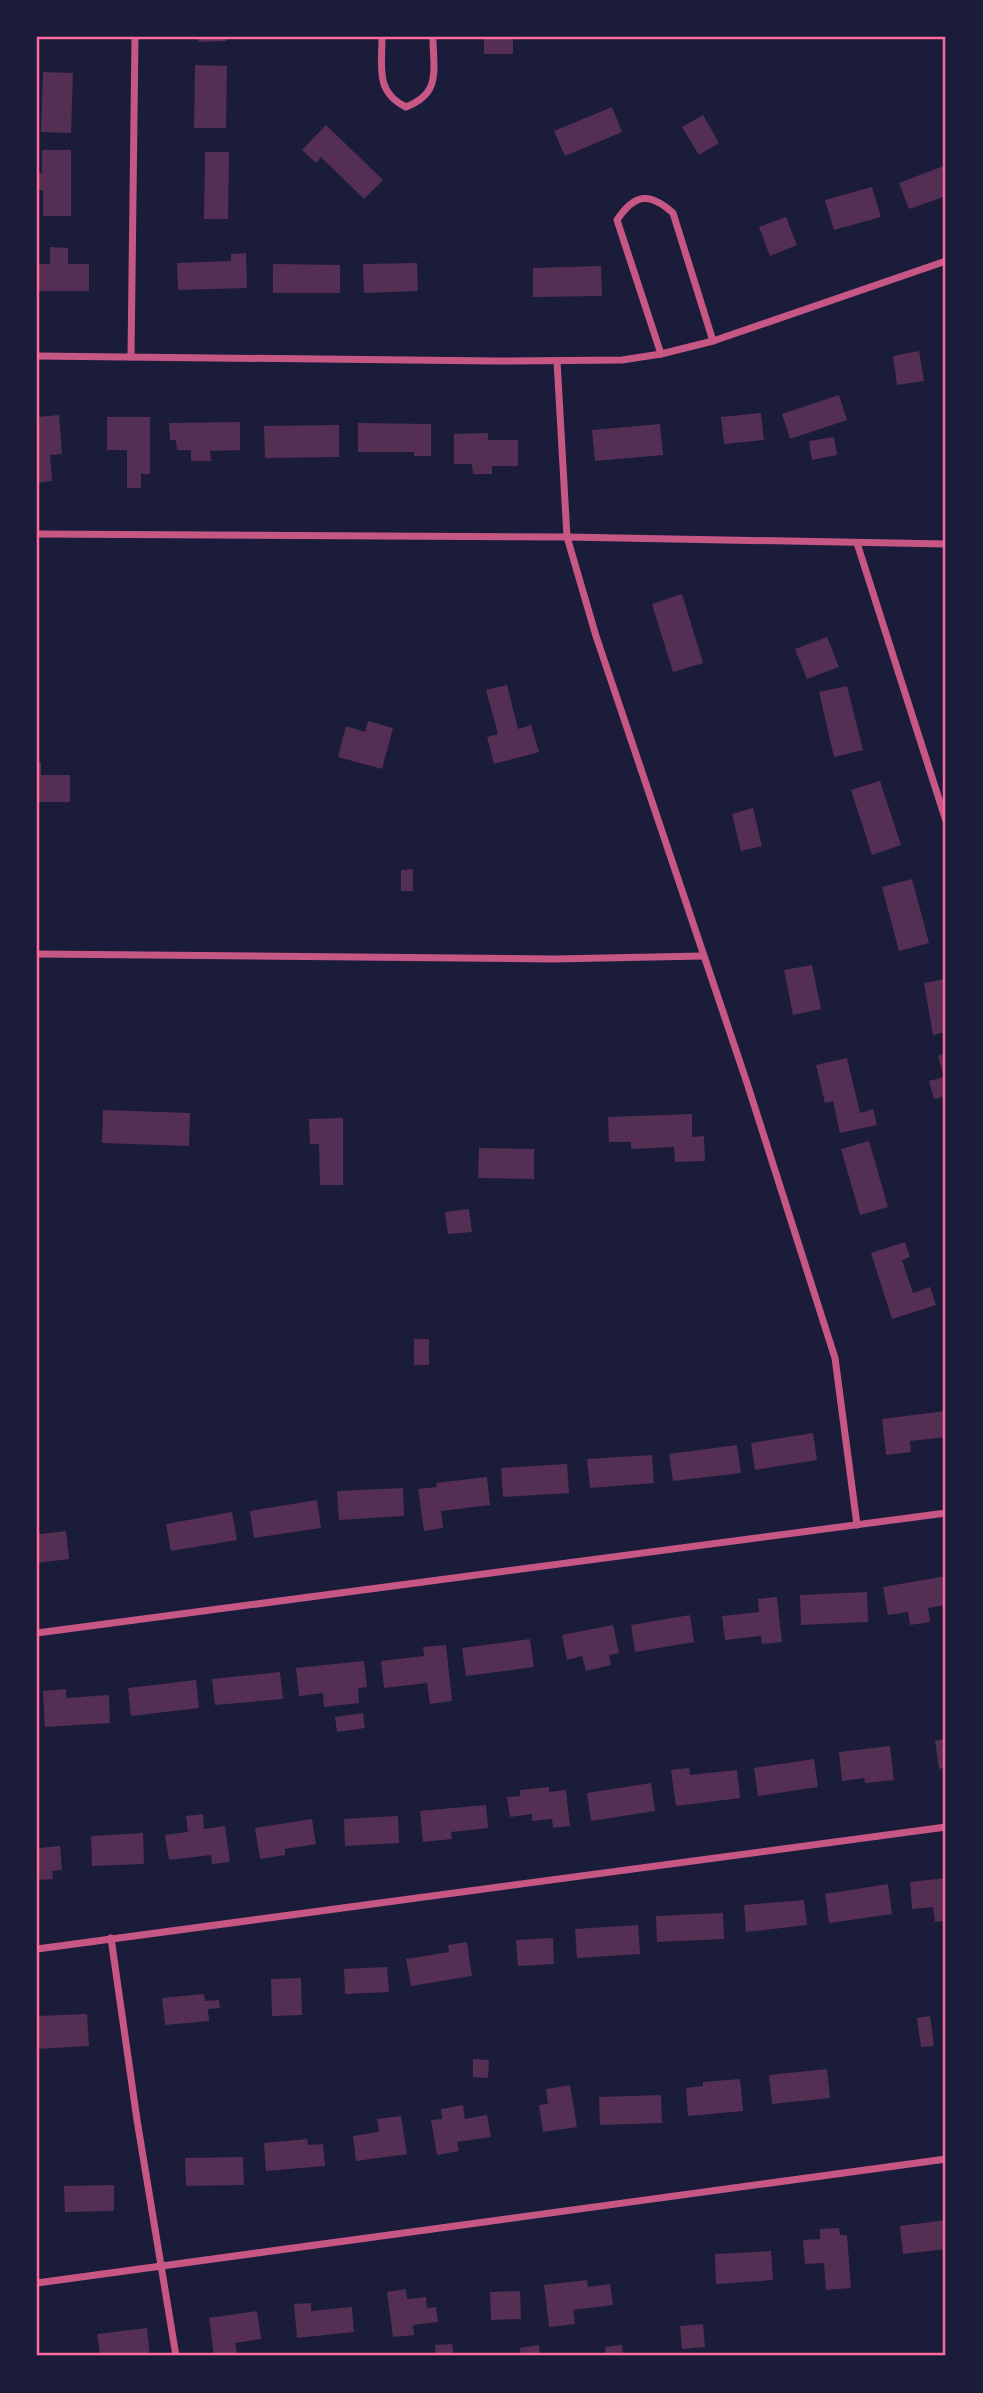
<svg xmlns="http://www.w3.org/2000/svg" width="983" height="2393" font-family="Cabin,sans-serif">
<rect width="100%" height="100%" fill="#1b1b3a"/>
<!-- building -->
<g fill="#542f53">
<path d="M198,37H226V41L199,42Z"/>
<rect x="484" y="37" width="29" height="17"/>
<path d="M195,65L227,66L226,128H194Z"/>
<path d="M43,72L73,73L71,133L41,132Z"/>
<path d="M612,107L622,132L565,156L554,131Z"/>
<path d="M703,115L719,143L699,155L682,127Z"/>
<path d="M326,125L383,180L364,199L321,157L316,163L302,150Z"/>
<path d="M42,150H71V216H43V190H37V173H42Z"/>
<path d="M205,152H229L228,219H204Z"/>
<path d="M946,165V196L909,209L899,183Z"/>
<path d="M872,187L881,217L834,230L825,200Z"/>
<path d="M786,217L797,245L770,256L759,227Z"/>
<path d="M50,247L68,248V264H89V291H37V264H50Z"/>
<path d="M246,253L247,288L178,290L177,263L231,261V254Z"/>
<path d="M417,263L418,291L364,293L363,264Z"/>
<path d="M273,264L340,265V293H273Z"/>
<path d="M601,266L602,296L533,297V268Z"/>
<path d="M919,351L924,381L897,385L893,356Z"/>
<path d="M839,395L847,420L790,439L782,414Z"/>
<path d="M761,413L764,440L724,444L721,417Z"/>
<path d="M59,415L62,454L50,455L52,481L37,483V417Z"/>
<path d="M107,417H150V474H141V488H127V450H107Z"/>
<path d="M240,422V450L210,451L211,461H191V450H177L176,440H170L169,423Z"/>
<path d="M358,423L431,424V456H414V452H358Z"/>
<path d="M660,424L663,455L595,461L592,430Z"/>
<path d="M339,425V457L265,458L264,426Z"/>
<path d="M488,433V440H518V466H492V474H473L472,464H454V434Z"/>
<path d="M834,437L837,455L812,460L809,441Z"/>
<path d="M682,594L703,663L673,672L652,604Z"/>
<path d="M827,637L839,667L807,679L795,649Z"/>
<path d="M507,685L518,729L531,725L539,752L494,764L487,737L498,734L486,690Z"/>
<path d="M847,686L863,750L834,757L819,692Z"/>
<path d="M368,721L393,728L382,769L338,757L346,726L365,732Z"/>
<path d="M37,762H41V775H70V802H37Z"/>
<path d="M880,781L901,845L872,855L851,790Z"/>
<path d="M753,808L762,846L741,851L732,814Z"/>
<path d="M413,869V891H401V870Z"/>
<path d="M912,879L929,943L899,951L882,887Z"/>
<path d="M812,965L821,1009L793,1015L784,970Z"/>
<path d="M946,979V1032L933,1035L924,983Z"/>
<path d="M946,1053V1096L934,1099L929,1081L944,1077L938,1056Z"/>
<path d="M847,1058L860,1113L873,1109L877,1125L840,1133L833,1101L825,1103L816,1065Z"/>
<path d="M103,1110L190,1113L189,1146L102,1143Z"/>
<path d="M692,1114V1137L704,1136L705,1161L675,1162L674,1147L631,1149V1142H609L608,1117Z"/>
<path d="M343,1118V1185H320L319,1144H310L309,1119Z"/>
<path d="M869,1141L888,1207L860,1215L841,1149Z"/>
<path d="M479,1148L534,1149V1179L478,1178Z"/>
<path d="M469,1209L472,1232L448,1234L445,1212Z"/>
<path d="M905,1242L910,1257L902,1260L913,1293L930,1287L936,1305L892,1319L871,1253Z"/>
<rect x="414" y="1339" width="15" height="26"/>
<path d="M945,1411L946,1437L910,1441L911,1452L886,1455L882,1419Z"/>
<path d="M813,1433L817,1460L755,1470L751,1443Z"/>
<path d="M737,1445L741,1473L673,1481L669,1454Z"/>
<path d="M652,1455L654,1483L590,1488L587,1459Z"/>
<path d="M567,1464L569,1493L503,1497L501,1468Z"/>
<path d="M487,1477L490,1505L441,1511L443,1528L424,1531L418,1489L437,1487L436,1483Z"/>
<path d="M403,1488L404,1516L339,1520L337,1491Z"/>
<path d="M317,1500L321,1528L254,1538L250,1511Z"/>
<path d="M232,1512L237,1540L171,1551L166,1524Z"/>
<path d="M37,1524L40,1534L66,1531L69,1559L37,1563Z"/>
<path d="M946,1576V1605L928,1608L930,1622L910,1625L908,1612L888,1615L883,1587Z"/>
<path d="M867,1592L868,1622L801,1625L800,1595Z"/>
<path d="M777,1597L782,1642L762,1644L761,1636L725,1640L722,1616L759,1612L758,1599Z"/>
<path d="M690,1615L694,1642L635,1652L631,1625Z"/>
<path d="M613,1625L619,1653L609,1655L611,1665L586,1671L582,1656L567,1660L562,1635Z"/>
<path d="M530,1639L534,1667L466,1676L462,1648Z"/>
<path d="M446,1645L452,1701L430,1704L427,1683L384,1688L381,1661L424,1656L423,1647Z"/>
<path d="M364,1661L367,1687L358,1688L359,1703L324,1707L323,1693L299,1696L296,1668Z"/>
<path d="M280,1672L283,1699L215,1705L212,1679Z"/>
<path d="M196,1680L199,1708L131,1716L128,1688Z"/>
<path d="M66,1689V1698L109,1695L110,1723L45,1727L43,1691Z"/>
<path d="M363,1713L365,1728L337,1732L335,1717Z"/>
<path d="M946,1739V1767L939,1769L935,1741Z"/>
<path d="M890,1746L894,1780L865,1783L864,1778L842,1781L839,1752Z"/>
<path d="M814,1759L818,1787L758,1796L754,1768Z"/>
<path d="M689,1768L690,1775L737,1770L740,1798L676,1806L671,1770Z"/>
<path d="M651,1783L655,1811L591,1821L587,1793Z"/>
<path d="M549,1787V1792L566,1790L570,1826L553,1828L552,1819L532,1821V1814L510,1817L507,1797L520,1796V1790Z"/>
<path d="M486,1805L488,1828L451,1832L452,1839L423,1842L420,1811Z"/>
<path d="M203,1814L204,1829L225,1826L230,1862L212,1864L211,1855L169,1860L165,1835L188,1832L186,1816Z"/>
<path d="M398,1816L399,1843L345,1846L344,1819Z"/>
<path d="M312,1819L316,1844L285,1849V1855L260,1859L255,1828Z"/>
<path d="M143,1833L144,1864L92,1866L91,1836Z"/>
<path d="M37,1841L39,1848L60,1846L62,1870L52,1871L53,1879L37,1880Z"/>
<path d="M946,1878V1921L935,1922L933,1907L912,1909L910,1882Z"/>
<path d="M888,1884L892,1914L829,1923L825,1894Z"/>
<path d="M804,1900L807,1925L746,1932L744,1905Z"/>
<path d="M723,1913L724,1939L657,1942L656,1916Z"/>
<path d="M638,1925L640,1954L577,1958L575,1929Z"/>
<path d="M553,1938L554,1964L518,1966L516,1940Z"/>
<path d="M467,1942L472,1976L411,1986L406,1959L449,1952L448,1945Z"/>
<path d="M387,1967L389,1992L345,1994L344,1969Z"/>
<path d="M301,1978L302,2015L272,2016L271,1979Z"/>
<path d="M204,1994L205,2001L219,2000L220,2008L208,2009L209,2021L165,2025L162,1998Z"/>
<path d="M87,2014L89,2046L37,2049V2016Z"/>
<path d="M930,2016L934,2046L921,2047L917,2018Z"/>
<path d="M473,2059L489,2060L488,2078L473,2077Z"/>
<path d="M827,2069L830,2098L772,2104L769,2075Z"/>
<path d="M740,2079L743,2111L688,2116L686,2088L703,2086V2082Z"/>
<path d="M570,2085L577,2127L543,2132L539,2105L548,2104L546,2089Z"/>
<path d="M661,2095L662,2123L600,2125L599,2097Z"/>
<path d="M463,2105L465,2119L487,2115L491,2137L457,2142L459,2151L437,2155L431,2120L442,2119L441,2109Z"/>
<path d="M401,2116L407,2154L356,2161L353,2136L379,2132L377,2119Z"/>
<path d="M307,2139L308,2145L323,2144L325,2166L266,2171L264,2143Z"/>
<path d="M243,2157L244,2185L186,2186L185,2158Z"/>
<path d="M114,2185V2211L65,2212L64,2186Z"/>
<path d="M946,2220V2249L903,2254L900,2226Z"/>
<path d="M839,2228L840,2235H847L851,2288L826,2290L824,2263L805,2264L803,2240L820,2239V2229Z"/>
<path d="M771,2251L773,2280L716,2284L715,2254Z"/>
<path d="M587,2280L588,2287L610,2284L613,2305L573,2310L575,2324L549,2327L544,2285Z"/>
<path d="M406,2289L407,2299L426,2297L427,2308L436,2307L438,2322L413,2325L414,2335L393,2337L387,2292Z"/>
<path d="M520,2291L521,2319L491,2320L490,2292Z"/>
<path d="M311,2303V2311L352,2307L354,2332L297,2338L294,2304Z"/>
<path d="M257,2311L261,2339L235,2343L237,2353L214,2356L209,2318Z"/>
<path d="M703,2324L705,2347L682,2349L680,2326Z"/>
<path d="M147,2328L150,2356H100L97,2334Z"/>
<path d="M452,2344L454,2356H436L435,2345Z"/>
<path d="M539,2345L540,2356H521L520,2348Z"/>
<path d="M622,2345L623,2356H606L605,2347Z"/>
</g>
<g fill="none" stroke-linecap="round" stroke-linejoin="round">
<!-- minor -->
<g stroke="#c65784" stroke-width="7">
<path d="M382,37C382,67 375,92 406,107C442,93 433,70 433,37"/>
<path d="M661,354L617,220C635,193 650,192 673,213L713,341"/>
<path d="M37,356L497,361L622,360L661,354L713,341L946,261"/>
<path d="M131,357L135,37"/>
<path d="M557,361L567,537L596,636L747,1083L835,1358L857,1525"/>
<path d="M37,534L567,537L946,544"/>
<path d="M857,543L946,821"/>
<path d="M37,954L554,959L703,956"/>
<path d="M37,1633L946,1513"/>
<path d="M111,1938L137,2120L176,2356"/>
<path d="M37,1949L946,1827"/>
<path d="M37,2283L946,2159"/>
</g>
</g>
<!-- border -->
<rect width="983" height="2393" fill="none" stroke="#1b1b3a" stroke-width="77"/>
<rect x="38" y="38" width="906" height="2316" fill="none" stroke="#ff6b9d" stroke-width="2.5"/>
</svg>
